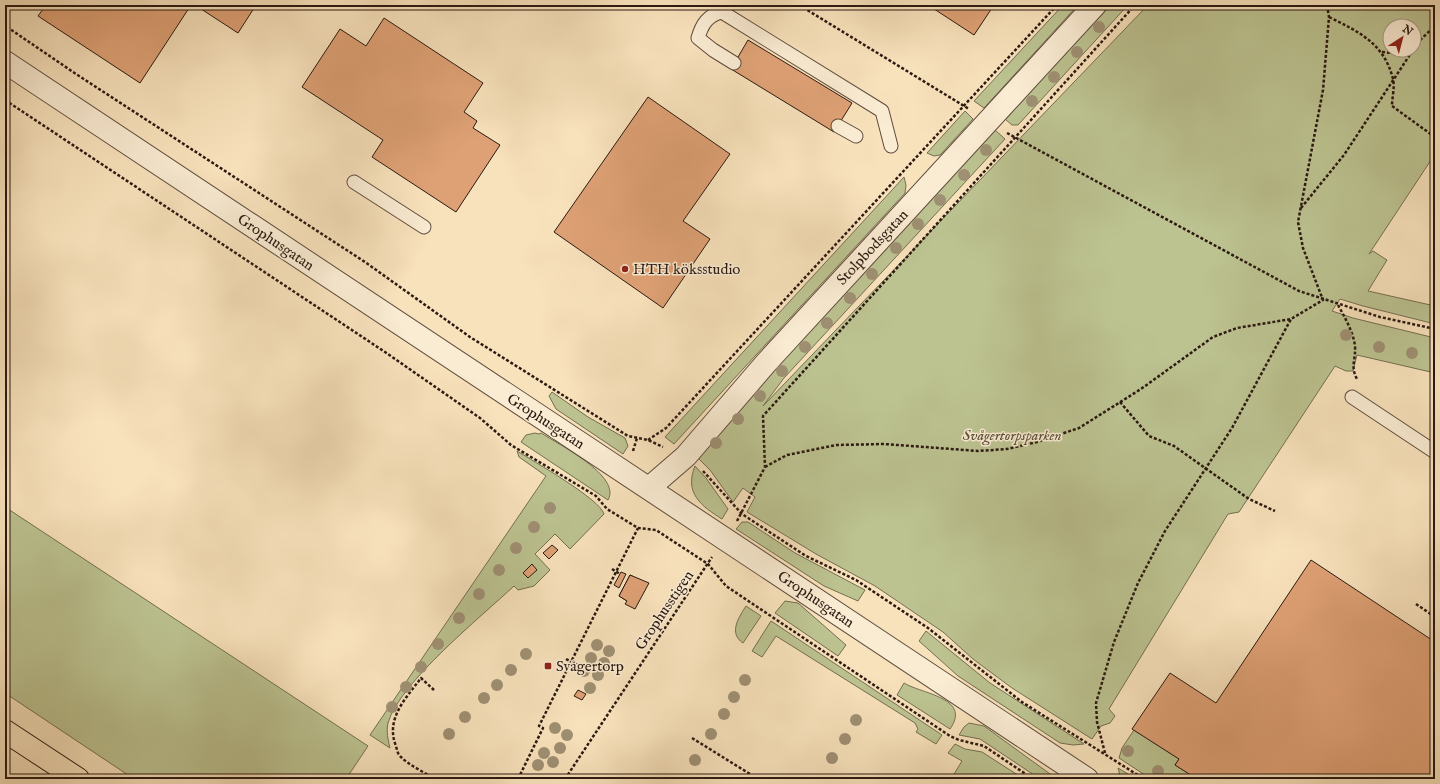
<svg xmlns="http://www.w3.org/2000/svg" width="1440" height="784" font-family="'IM FELL English',serif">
<rect width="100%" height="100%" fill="#f8e2bc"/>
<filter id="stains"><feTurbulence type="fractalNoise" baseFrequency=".005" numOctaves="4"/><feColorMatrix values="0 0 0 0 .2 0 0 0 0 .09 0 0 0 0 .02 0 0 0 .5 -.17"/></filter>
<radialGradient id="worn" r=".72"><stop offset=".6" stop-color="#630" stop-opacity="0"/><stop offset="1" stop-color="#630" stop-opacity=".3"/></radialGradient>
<!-- green -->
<g fill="#bcc391" stroke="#746e51" fill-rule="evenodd">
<path d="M1063,5H1078L984,108L974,101Z"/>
<path d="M1111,5H1128L1018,125H1012L1005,119Z"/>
<path d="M1148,5H1435V154L1369,254L1373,251L1387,260L1368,291L1435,306V324L1363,306L1340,299L1332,311L1353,318L1435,338V373L1357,355L1353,371H1346L1335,366L1239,512L1228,514L1109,709L1115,716L1110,723L1101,726L1092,739L1012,688L973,659L943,632L875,586L816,554L747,512L755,497L743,488L733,502L710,470L697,457L705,445L995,130L1005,139L784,378L763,406ZM1390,26H1414V50H1390Z"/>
<path d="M965,111L973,119L940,155L934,156L927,153Z"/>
<path d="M904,177L906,185L905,193L674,444L665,437Z"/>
<path d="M552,392L588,417L625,438L628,446L623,454L556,409L549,396Z"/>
<path d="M535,433L539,434L541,433C558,444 622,476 608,500L521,442L526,435Z"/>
<path d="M517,451C533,461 600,499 604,514L570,549L555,534L535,554L550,570L534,586L518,590L514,586C482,616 399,683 388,723C386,731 388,740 390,748L370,735L546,476L519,457Z"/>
<path d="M695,466L706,478L728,509L722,519C701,506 684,493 695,466Z"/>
<path d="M5,507L368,746L346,779H134L5,693Z"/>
<path d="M742,522H748L795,553L865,590L858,601L824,586L736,529Z"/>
<path d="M785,601L798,603L846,645L838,656L775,613Z"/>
<path d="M746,606L761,616L743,643C728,633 739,617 746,606Z"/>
<path d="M771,621L942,735L936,744L916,732L918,729L915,723L776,636L762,657L752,651Z"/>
<path d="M926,631L990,683L1084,744L1073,745L1060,743L958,676L919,641Z"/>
<path d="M904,683C922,694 972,698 950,729L897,695Z"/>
<path d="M969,723L984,726L1057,779H1040L980,739L959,735L964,727Z"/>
<path d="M1134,730L1179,759L1175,765L1197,779H1151L1119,758L1122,748Z"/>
<path d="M955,744L965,749L982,752L1024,779H951L962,761L948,753Z"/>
<path d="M1118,768L1136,779H1121Z"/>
</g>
<!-- building -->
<g fill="#dea175" stroke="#2b1911">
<path d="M46,5H191L140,83L38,16Z"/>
<path d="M195,5H256L238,33Z"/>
<path d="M928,5H994L974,35Z"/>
<path d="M384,18L483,83L464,112L477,121L473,128L500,145L456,212L372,157L383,140L302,87L340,29L366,46Z"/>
<path d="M748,40L852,103L834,132L731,69Z"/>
<path d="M648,97L730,154L683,221L710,239L663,308L554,232Z"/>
<path d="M552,545L558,550L549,559L543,553Z"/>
<path d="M1311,560L1435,642V779H1197L1175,765L1179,759L1132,729L1170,673L1216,703Z"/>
<path d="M532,564L537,570L528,578L523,573Z"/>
<path d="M621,572L626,574L619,588L614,585Z"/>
<path d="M630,575L644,582L632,604L619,596Z"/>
<path d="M630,575L649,583L635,609L625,604L627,601L619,596Z"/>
<path d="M578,690L586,694L582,700L574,696Z"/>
</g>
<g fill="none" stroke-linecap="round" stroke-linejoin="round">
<!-- lane casing -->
<g stroke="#5e4b3c" stroke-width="15">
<g id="lane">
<path d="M734,63L713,50L698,38C702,24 708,15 722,12L882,111L891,146"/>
<path d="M838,126L856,136"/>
<path d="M354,182L424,227"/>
<path d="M1352,397L1435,452"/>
</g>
</g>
<!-- street casing -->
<g stroke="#5e4b3c" stroke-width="24">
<g id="street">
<path d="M5,62L1087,779"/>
<path d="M649,488L686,456L766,363L1095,5"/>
</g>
</g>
<!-- highway casing -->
<g stroke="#2b1911" stroke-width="24">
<path id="highway" d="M5,731L78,779"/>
</g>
<!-- path -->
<g stroke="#2b1911" stroke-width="2.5" stroke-dasharray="3 2" stroke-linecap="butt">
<path d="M799,5L969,109"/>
<path d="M1329,17C1359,32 1384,43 1393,79C1395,87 1392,98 1392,106L1432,135"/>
<path d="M5,22L10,29L76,74L365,262L470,337L628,436L648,440L663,447"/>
<path d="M1414,48L1419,41L1435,26"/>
<path d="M1382,52L1394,53L1409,50"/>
<path d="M5,100L385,352L480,418L511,445L596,496L607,509L638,528L656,530L708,564L726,586L950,736L959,740L984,746L1033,779"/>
<path d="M1007,133L1299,291L1380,317L1435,329"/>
<path d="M1301,208L1344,155L1413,50"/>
<path d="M1338,305C1345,318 1353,331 1355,346C1356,360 1350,366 1357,379"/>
<path d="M1120,402L1149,436L1174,446L1249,499L1275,511"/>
<path d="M648,440L666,428L1057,5"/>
<path d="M633,451L637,438"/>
<path d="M765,467L787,455L836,445L884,444L978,451L1007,449L1037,442L1079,428L1141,389L1213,337L1237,328L1291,319L1323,300L1303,248L1298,222L1323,90L1329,17L1327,5"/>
<path d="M703,471L742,514L806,556L856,580L928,628L1022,702L1144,779"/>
<path d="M737,521L765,467L763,416L1135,5"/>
<path d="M612,569L620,574"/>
<path d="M1416,604L1435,617"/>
<path d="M566,659L581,667"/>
<path d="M434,690L421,678C406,698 385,719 396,746C397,750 398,755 401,757C410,766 424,772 435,779"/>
<path d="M692,738L758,779"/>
<path d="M1105,753L1097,722L1096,703L1114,642L1138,583L1165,531L1232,428L1291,319"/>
<path d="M518,779L543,728L539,726L638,528"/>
<path d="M565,779L712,557"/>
</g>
<!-- lane -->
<use href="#lane" stroke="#faecd3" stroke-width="13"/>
<!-- street -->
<use href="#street" stroke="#faecd3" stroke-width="22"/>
<!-- highway -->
<use href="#highway" stroke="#f8e2bc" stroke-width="22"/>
</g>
<!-- trees -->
<g fill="#9f9073">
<circle cx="1099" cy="27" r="6"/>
<circle cx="1077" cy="52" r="6"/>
<circle cx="1054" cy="77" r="6"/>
<circle cx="1032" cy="101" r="6"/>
<circle cx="986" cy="150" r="6"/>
<circle cx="964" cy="175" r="6"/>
<circle cx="940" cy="200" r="6"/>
<circle cx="918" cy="224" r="6"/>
<circle cx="896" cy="248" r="6"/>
<circle cx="872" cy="274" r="6"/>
<circle cx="850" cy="298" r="6"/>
<circle cx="827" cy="323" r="6"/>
<circle cx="1346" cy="335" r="6"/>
<circle cx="805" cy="347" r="6"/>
<circle cx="1379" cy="347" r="6"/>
<circle cx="1412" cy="353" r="6"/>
<circle cx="782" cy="371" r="6"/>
<circle cx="760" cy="396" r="6"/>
<circle cx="738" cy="419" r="6"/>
<circle cx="716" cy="443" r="6"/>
<circle cx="550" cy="508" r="6"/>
<circle cx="534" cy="527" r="6"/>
<circle cx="516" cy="548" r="6"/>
<circle cx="499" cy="570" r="6"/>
<circle cx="479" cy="594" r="6"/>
<circle cx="459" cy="618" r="6"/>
<circle cx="438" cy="644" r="6"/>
<circle cx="597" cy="645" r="6"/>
<circle cx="609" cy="651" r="6"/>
<circle cx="526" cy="654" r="6"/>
<circle cx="591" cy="658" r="6"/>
<circle cx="604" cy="663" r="6"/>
<circle cx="421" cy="667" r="6"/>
<circle cx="511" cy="670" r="6"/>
<circle cx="584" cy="671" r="6"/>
<circle cx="598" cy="675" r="6"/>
<circle cx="745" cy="680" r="6"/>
<circle cx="497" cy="685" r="6"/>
<circle cx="406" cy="687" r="6"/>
<circle cx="590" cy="688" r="6"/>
<circle cx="734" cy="697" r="6"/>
<circle cx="484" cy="698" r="6"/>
<circle cx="392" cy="707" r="6"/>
<circle cx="724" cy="714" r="6"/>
<circle cx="465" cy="717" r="6"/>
<circle cx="856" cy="720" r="6"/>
<circle cx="555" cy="728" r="6"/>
<circle cx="449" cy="734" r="6"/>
<circle cx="711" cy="734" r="6"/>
<circle cx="567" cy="735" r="6"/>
<circle cx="845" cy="739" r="6"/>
<circle cx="560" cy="748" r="6"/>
<circle cx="1128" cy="751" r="6"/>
<circle cx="544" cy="753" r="6"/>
<circle cx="832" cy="758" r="6"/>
<circle cx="695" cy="760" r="6"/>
<circle cx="553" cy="762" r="6"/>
<circle cx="538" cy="765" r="6"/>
<circle cx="1158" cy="771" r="6"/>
</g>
<!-- markers -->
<g fill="#8f2418" stroke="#faecd3" stroke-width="1.5">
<circle cx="625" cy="269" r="4"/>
<rect x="544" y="662" width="8" height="8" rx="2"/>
</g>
<g text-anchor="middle" stroke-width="3" stroke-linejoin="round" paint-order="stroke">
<!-- street labels -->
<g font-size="15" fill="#2b1911" stroke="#faecd3">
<text transform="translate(276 242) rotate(34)" y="5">Grophusgatan</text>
<text transform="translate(872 247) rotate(-47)" y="5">Stolpbodsgatan</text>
<text transform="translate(546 421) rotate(33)" y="5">Grophusgatan</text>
<text transform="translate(816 599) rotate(34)" y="5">Grophusgatan</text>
<text transform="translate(664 610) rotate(-56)" y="5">Grophusstigen</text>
</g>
<!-- poi labels -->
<g font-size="15" fill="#2b1911" stroke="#faecd3" text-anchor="start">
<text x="633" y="274">HTH köksstudio</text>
<text x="556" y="671">Svågertorp</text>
</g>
<!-- park labels -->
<g font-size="15" font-style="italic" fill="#564c37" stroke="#faecd3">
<text x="1012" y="440">Svågertorpsparken</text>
</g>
</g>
<!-- margin -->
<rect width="1440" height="784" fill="none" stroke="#f8e2bc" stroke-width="20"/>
<rect x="6" y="6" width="1428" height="772" fill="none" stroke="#2b1911" stroke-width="2"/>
<rect x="10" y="10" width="1420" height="764" fill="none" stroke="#2b1911"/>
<!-- north arrow -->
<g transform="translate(1402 38) rotate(36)"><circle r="19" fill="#faecd3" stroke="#a79885"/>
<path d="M0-3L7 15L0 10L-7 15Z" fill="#8f2418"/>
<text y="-6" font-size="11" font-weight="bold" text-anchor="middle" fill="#2b1911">N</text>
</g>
<rect width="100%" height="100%" filter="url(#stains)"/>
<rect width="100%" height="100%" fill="url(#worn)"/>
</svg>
